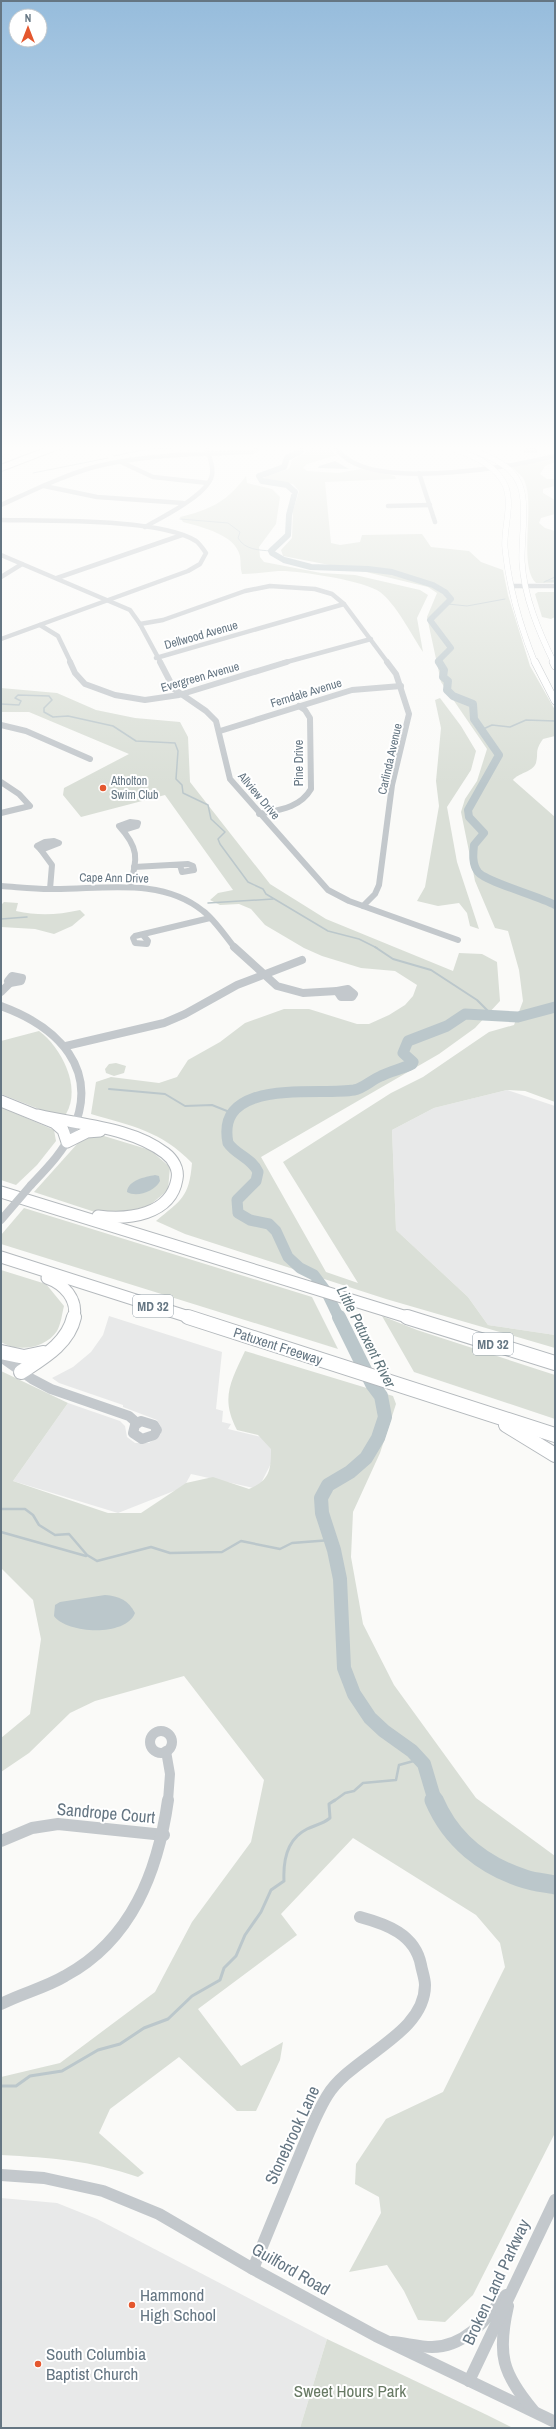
<svg xmlns="http://www.w3.org/2000/svg" width="556" height="2429" font-family="'Archivo Narrow',sans-serif">
<rect width="100%" height="100%" fill="#fafaf8"/>
<!-- built -->
<g fill="#e8e9e9">
<path d="M507,1090L555,1106V1335L488,1325L468,1297L396,1230L392,1130L434,1108Z"/>
<path d="M109,1316L222,1352L216,1409L223,1411L222,1422L231,1424L228,1429L282,1442L258,1489L191,1474L184,1487L118,1513L13,1481L68,1403L120,1421L125,1426L127,1437L135,1443H149L161,1434V1427L157,1420L123,1407V1405L59,1383L52,1378L73,1367L91,1352L103,1335Z"/>
<path d="M1,2198L57,2203L97,2219L327,2339L300,2428H1Z"/>
</g>
<!-- green -->
<g fill="#dadfd7">
<path d="M309,445H325L337,455L307,464L303,468L307,471L338,473L361,469L395,476L396,479L325,482L331,543L340,545L360,542L362,535L422,534L431,547L469,551L481,562L503,570L508,595L530,666L555,710V736L543,739C534,752 539,752 536,763C533,772 518,773 513,780L555,817V1102L525,1091L507,1090L434,1108L392,1130L396,1230L468,1297L488,1325L555,1335V1348L386,1299L185,1234L156,1221C181,1200 189,1198 192,1163C161,1131 132,1126 91,1114L96,1082L111,1077L159,1083L177,1077L188,1060L220,1042L245,1023L284,1009H309L357,1024H369L389,1015L405,1005L413,996L417,985L395,971L361,968L322,956L304,948L265,925L251,909L239,904L220,905L210,900L218,893L233,890L165,795L81,817L63,795L64,788L129,754L29,712H1V688L57,693L96,710L135,718L180,722L188,737L190,782L270,884L326,919L453,971L459,953L482,954L497,962L500,1001L475,1028L439,1054L261,1157L326,1272L358,1283L283,1162L391,1093L423,1077L489,1032L514,1025L523,1001L519,970L508,931L495,928L475,881L461,812L465,799L477,781L487,749L441,682L427,617L437,593L428,587L366,572L283,556L281,550L292,538L293,511L299,491L293,484L265,480L264,476L289,469L292,460L310,450Z"/>
<path d="M555,459V462L545,466L540,474L547,479H555V486L543,489V493L555,500V514L541,518L539,523L545,528L555,531V583H536C517,564 537,501 523,478C520,474 515,470 512,467Z"/>
<path d="M246,476L247,483L272,489L280,497L276,524L259,547L260,557L264,562L321,573L355,575L420,590L428,595L417,618L423,652C411,634 396,604 380,592C366,581 297,570 278,571C266,572 254,574 242,574C240,568 241,562 240,556C235,534 201,527 183,522L180,517C210,510 228,501 246,476Z"/>
<path d="M538,592H555V617L551,619L542,617L535,594Z"/>
<path d="M440,698L461,726L476,751L471,770L447,807L457,862L479,929L470,926L467,913L459,903L438,906L417,901L425,887L439,806L436,781L441,728L435,700Z"/>
<path d="M4,902L18,903L16,911C39,916 57,915 80,910L85,915L72,926L54,934L35,929L1,927V905Z"/>
<path d="M39,1031C61,1047 82,1087 66,1114L54,1115L1,1094V1041Z"/>
<path d="M116,1063L126,1066L124,1073L114,1076L106,1073L105,1069L109,1064Z"/>
<path d="M1,1107L54,1130L56,1141L37,1165L16,1185L1,1180Z"/>
<path d="M104,1136L150,1150L170,1167L168,1190L150,1205L120,1214L104,1215L34,1192L78,1143L87,1137Z"/>
<path d="M24,1208L312,1297L338,1349L1,1244V1235Z"/>
<path d="M1,1270L46,1284L64,1306C62,1314 61,1324 57,1331C46,1348 18,1353 1,1342Z"/>
<path d="M382,1316L417,1330L555,1375V1419L414,1372Z"/>
<path d="M245,1351L393,1396L396,1404L380,1453L353,1512L351,1557L363,1624L394,1685L476,1798L555,1856V2133L473,2295L445,2322L418,2320L404,2291L387,2265L349,2272L381,2213L379,2197L355,2184L356,2164L386,2119L443,2092L505,1967L500,1943L476,1915L353,1838L281,1914L297,1935L198,2009L241,2066L283,2042L280,2060L256,2111H237L179,2057L110,2109L99,2133L144,2173L138,2177C88,2160 53,2158 1,2155V2077L60,2063L155,1992L192,1922L251,1842L264,1780L184,1676L95,1701L70,1713L29,1753L1,1772V1738L30,1714L41,1639L33,1600L1,1568V1371L68,1403L13,1481L108,1513H141L186,1483L213,1477L249,1489C270,1480 271,1470 271,1449L258,1435L237,1430C220,1398 231,1381 245,1351Z"/>
<path d="M327,2339L487,2415L513,2428H300Z"/>
</g>
<!-- water -->
<g fill="#bbc7cb">
<path d="M335,461L349,469L318,468L319,466Z"/>
<path d="M155,1175L159,1176L160,1181C155,1191 137,1198 127,1192C128,1180 145,1177 155,1175Z"/>
<path d="M105,1595C119,1596 128,1600 135,1613C126,1637 67,1634 54,1616L55,1605L60,1602Z"/>
</g>
<g fill="none" stroke-linecap="round" stroke-linejoin="round">
<!-- stream-far4 -->
<g stroke="#bbc7cb" stroke-width="1">
<path d="M114,456L148,449L201,447"/>
<path d="M33,473L108,458"/>
<path d="M180,519L228,523L240,532L238,538C245,550 259,550 271,551"/>
<path d="M546,581H555"/>
<path d="M544,582L555,577"/>
<path d="M448,604L467,606L505,599"/>
</g>
<!-- stream-far3 -->
<g stroke="#bbc7cb" stroke-width="1.5">
<path d="M1,704L19,705L21,701L15,698L18,695L49,696L52,700L44,708V712L53,717L68,716L113,726L136,741L175,743L178,751L176,779L182,785L183,793L208,805L211,819L225,832L218,839L220,844L248,882L263,889L266,894L328,931L359,939L377,948"/>
<path d="M481,730L492,725L510,727L526,720L555,721"/>
<path d="M208,903L273,899"/>
<path d="M1,919L27,917"/>
</g>
<!-- stream-far2 -->
<g stroke="#bbc7cb" stroke-width="2">
<path d="M375,947L393,959L431,970L477,1000L493,1016"/>
<path d="M109,1089L165,1094L185,1106L212,1105L232,1113"/>
</g>
<!-- stream-far1 -->
<g stroke="#bbc7cb" stroke-width="2.5">
<path d="M1,1509H25L33,1515L39,1525L55,1535L69,1534L87,1555L97,1561L151,1547L170,1553L222,1552L241,1541L280,1549L292,1543L331,1540"/>
<path d="M1,1532L86,1556"/>
<path d="M334,1801L345,1793L354,1791L363,1783L396,1780L399,1765L421,1759"/>
</g>
<!-- stream -->
<path stroke="#bbc7cb" stroke-width="3" d="M1,2086H16L30,2076L62,2071L98,2050L120,2044L144,2028L168,2019L192,1996L220,1980L224,1968L236,1956L245,1935L261,1912L271,1890L284,1881C283,1861 287,1839 307,1829C315,1825 323,1824 330,1818L329,1804L335,1800"/>
<!-- river-far4 -->
<path stroke="#bbc7cb" stroke-width="6" d="M300,445L301,451L287,458L284,467L259,476L262,481L287,485L295,492L289,515L288,535L271,551L272,553L284,560L311,567L368,569L392,572L433,585L445,592L451,599L430,620L451,648L438,661L440,663"/>
<!-- river-far3 -->
<path stroke="#bbc7cb" stroke-width="8" d="M439,662L444,670L443,677L448,681L447,690L453,696L473,704L474,719L499,755L468,810L469,817L484,833L474,845C473,854 472,864 478,872C486,882 539,896 555,905"/>
<!-- river-far2 -->
<path stroke="#bbc7cb" stroke-width="11" d="M339,1318L326,1291L314,1275L300,1268L288,1257L276,1231L269,1224L250,1220L238,1213L237,1200L256,1181L258,1172C252,1158 236,1155 228,1143C215,1077 317,1096 354,1090C364,1088 371,1080 381,1076C391,1071 402,1069 412,1064L413,1062L403,1053L408,1041L447,1026L465,1014L518,1017L555,1007"/>
<!-- river-far1 -->
<path stroke="#bbc7cb" stroke-width="14" d="M339,1317L372,1384L381,1396L385,1417L378,1438L366,1458L350,1472L328,1485L321,1498L322,1513L334,1550L340,1579L344,1668L354,1694L370,1718L384,1731L412,1751L424,1764L435,1801"/>
<!-- river -->
<path stroke="#bbc7cb" stroke-width="19" d="M434,1800C451,1840 484,1866 525,1879C534,1882 545,1883 555,1885"/>
<!-- major-far1 casing -->
<g stroke="#b5babe" stroke-width="6">
<g id="major-far1">
<path d="M441,445C464,452 490,460 503,481C515,501 503,527 505,548C509,588 520,626 535,663"/>
<path d="M470,449C487,456 511,464 519,483C528,503 521,539 522,562C524,597 539,632 554,663"/>
</g>
</g>
<!-- major casing -->
<g stroke="#b5babe" stroke-width="8">
<g id="major">
<path d="M535,662L555,701"/>
<path d="M553,662L555,666"/>
</g>
</g>
<!-- highway-far2 casing -->
<g stroke="#b4b9bd" stroke-width="8">
<path id="highway-far2" d="M1,468L61,445"/>
</g>
<!-- highway-far1 casing -->
<g stroke="#b4b9bd" stroke-width="13">
<g id="highway-far1">
<path d="M1,1101L55,1123L63,1130L67,1142L87,1132L100,1131"/>
<path d="M38,1115C79,1125 131,1127 165,1153C173,1159 179,1169 177,1179C171,1215 128,1220 98,1216"/>
<path d="M1,1192L410,1318"/>
<path d="M1,1257L192,1318"/>
<path d="M47,1278C64,1284 78,1299 74,1318"/>
</g>
</g>
<!-- highway casing -->
<g stroke="#b4b9bd" stroke-width="16">
<g id="highway">
<path d="M188,1317L555,1435"/>
<path d="M407,1317L555,1363"/>
<path d="M1,1352L24,1357L43,1353"/>
<path d="M21,1372C42,1358 68,1344 74,1317"/>
<path d="M506,1425L555,1455"/>
</g>
</g>
<!-- minor-far4 -->
<g stroke="#c3c8cc" stroke-width="4.5">
<path d="M333,445C339,452 345,459 354,463C398,485 507,468 555,456"/>
<path d="M532,449L535,451H526Z"/>
<path d="M121,462L153,477L208,483"/>
<path d="M419,473L435,522"/>
<path d="M44,486L97,497L183,503"/>
<path d="M1,505C32,491 62,476 94,467C145,454 200,454 252,452L258,449L259,445"/>
<path d="M388,506L430,505"/>
<path d="M1,520C45,521 161,518 196,541C200,544 203,549 206,553L200,564L188,571L1,639"/>
<path d="M145,527C162,517 208,495 212,475C214,466 208,454 206,445"/>
<path d="M1,555L130,610L140,624L161,663"/>
<path d="M1,577L22,564"/>
<path d="M57,578L182,535"/>
<path d="M511,586H555"/>
<path d="M140,624L163,620L245,591L270,586L315,589L332,594L344,604L388,663"/>
<path d="M40,625L58,636L71,663"/>
<path d="M156,658L344,604"/>
<path d="M283,663L371,639"/>
</g>
<!-- minor-far3 -->
<g stroke="#c3c8cc" stroke-width="6">
<path d="M70,662L75,673L85,684L115,695L145,700L179,695L287,662"/>
<path d="M160,662L174,689L206,711L216,721L230,779L328,890L349,901L458,940"/>
<path d="M1,725L26,731L90,759"/>
<path d="M220,731L352,690L401,686"/>
<path d="M1,782L19,794L30,806L1,813"/>
<path d="M259,814C279,810 300,808 311,789L310,718L305,710L299,706"/>
<path d="M124,830L137,826L138,823L130,822L119,826C140,849 137,858 130,887"/>
<path d="M54,841L59,843L41,850L37,846L45,842Z"/>
<path d="M41,850L52,865L50,889"/>
<path d="M134,867L188,864L193,866L194,870L182,872L180,865"/>
<path d="M1,886C17,887 33,889 50,889C100,890 160,876 203,911C215,920 225,936 235,948"/>
<path d="M363,906L375,894L379,885L392,785L409,714L396,674L387,662"/>
<path d="M143,935L148,941L147,944L135,943L133,938L135,936L210,918"/>
</g>
<!-- minor-far2 -->
<g stroke="#c3c8cc" stroke-width="8">
<path d="M234,947L277,986L303,993L337,991"/>
<path d="M12,976L22,978L21,981L10,983L8,981Z"/>
<path d="M348,989L354,994L352,997H341L337,991Z"/>
<path d="M1,992L10,983"/>
<path d="M1,1006C58,1027 101,1069 72,1132C63,1152 46,1169 31,1185"/>
<path d="M66,1046L164,1023L185,1014L237,985L302,960"/>
</g>
<!-- minor-far1 -->
<g stroke="#c3c8cc" stroke-width="10">
<path d="M1,1357L32,1379L51,1389L129,1416L137,1423"/>
<path d="M141,1421L154,1425L157,1430L154,1435L142,1439L133,1433L135,1425Z"/>
<circle cx="161" cy="1742" r="11"/>
<path d="M166,1751L170,1774L168,1801"/>
</g>
<!-- minor -->
<g stroke="#c3c8cc" stroke-width="12">
<path d="M1,1841L32,1828L58,1824L164,1835"/>
<path d="M1,2004C22,1993 45,1988 65,1976C132,1940 158,1871 168,1800"/>
<path d="M1,2175L44,2178L103,2191L159,2214L253,2269L376,2336L555,2422"/>
<path d="M253,2269C266,2236 280,2203 293,2171C304,2146 313,2119 327,2096C350,2057 425,2035 425,1985C425,1979 422,1971 421,1965C415,1934 386,1924 360,1917"/>
<path d="M508,2306C497,2354 502,2373 533,2410"/>
<path d="M392,2342C405,2343 419,2347 432,2347C466,2347 487,2318 506,2295"/>
<path d="M469,2381L555,2200"/>
</g>
<!-- major-far1 -->
<use href="#major-far1" stroke="#fff" stroke-width="5.5"/>
<!-- major -->
<use href="#major" stroke="#fff" stroke-width="7"/>
<!-- highway-far2 -->
<use href="#highway-far2" stroke="#fff" stroke-width="6"/>
<!-- highway-far1 -->
<use href="#highway-far1" stroke="#fff" stroke-width="11"/>
<!-- highway -->
<use href="#highway" stroke="#fff" stroke-width="14"/>
<!-- minor-bridge -->
<path stroke="#c3c8cc" stroke-width="8" d="M1,1220L31,1185"/>
</g>
<!-- sky -->
<linearGradient id="sky" x2="0" y2="1"><stop stop-color="#96bcdc"/><stop offset="0.57" stop-color="#fdfdfc"/><stop offset="1" stop-color="#fdfdfc" stop-opacity="0"/></linearGradient>
<rect width="556" height="785" fill="url(#sky)"/>
<!-- markers -->
<g fill="#e4572e" stroke="#fff" stroke-width="1.5">
<circle cx="103" cy="788" r="4"/>
<circle cx="132" cy="2305" r="4"/>
<circle cx="38" cy="2364" r="4"/>
</g>
<g text-anchor="middle" stroke-width="4" stroke-linejoin="round" paint-order="stroke">
<!-- far-street labels -->
<g font-size="12" fill="#657683" stroke="#fff">
<text transform="translate(201 635) rotate(-16)" y="4">Dellwood Avenue</text>
<text transform="translate(200 677) rotate(-16)" y="4">Evergreen Avenue</text>
<text transform="translate(306 693) rotate(-17)" y="4">Ferndale Avenue</text>
<text transform="translate(390 759) rotate(-77)" y="4">Carlinda Avenue</text>
<text transform="translate(299 763) rotate(-90)" y="4">Pine Drive</text>
<text transform="translate(259 796) rotate(50)" y="4">Allview Drive</text>
<text transform="translate(114 878) rotate(1)" y="4">Cape Ann Drive</text>
</g>
<!-- far-poi labels -->
<g font-size="12" fill="#657683" stroke="#fff" text-anchor="start">
<text x="111" y="785">Atholton<tspan x="111" dy="14">Swim Club</tspan></text>
</g>
<!-- shield labels -->
<g fill="#fff" stroke="#939fa8" stroke-width="1">
<rect x="133" y="1295" width="40" height="22" rx="3"/>
<rect x="473" y="1333" width="40" height="22" rx="3"/>
</g>
<g font-size="13" font-weight="bold" fill="#657683">
<text x="153" y="1311">MD 32</text>
<text x="493" y="1349">MD 32</text>
</g>
<!-- street labels -->
<g font-size="14" fill="#657683" stroke="#fff">
<text transform="translate(278 1346) rotate(18)" y="5">Patuxent Freeway</text>
</g>
<!-- water labels -->
<g font-size="15" font-style="italic" fill="#60757c" stroke="#fff">
<text transform="translate(366 1337) rotate(63)" y="5">Little Patuxent River</text>
</g>
<!-- near-street labels -->
<g font-size="17" fill="#657683" stroke="#fff">
<text transform="translate(106 1813) rotate(5)" y="6">Sandrope Court</text>
<text transform="translate(292 2135) rotate(-65)" y="6">Stonebrook Lane</text>
<text transform="translate(291 2269) rotate(30)" y="6">Guilford Road</text>
<text transform="translate(496 2282) rotate(-65)" y="6">Broken Land Parkway</text>
</g>
<!-- near-poi labels -->
<g font-size="17" fill="#657683" stroke="#fff" text-anchor="start">
<text x="140" y="2301">Hammond<tspan x="140" dy="20">High School</tspan></text>
<text x="46" y="2360">South Columbia<tspan x="46" dy="20">Baptist Church</tspan></text>
</g>
<!-- near-park labels -->
<g font-size="17" fill="#687a64" stroke="#fff">
<text x="350" y="2397">Sweet Hours Park</text>
</g>
</g>
<!-- border -->
<rect width="556" height="2429" fill="none" stroke="#657683" stroke-width="4"/>
<!-- north arrow -->
<g transform="translate(28 28)"><circle r="19" fill="#ffffff" stroke="#c1c8cd"/>
<path d="M0-3L7 15L0 10L-7 15Z" fill="#e4572e"/>
<text y="-6" font-size="11" font-weight="bold" text-anchor="middle" fill="#657683">N</text>
</g>
</svg>
